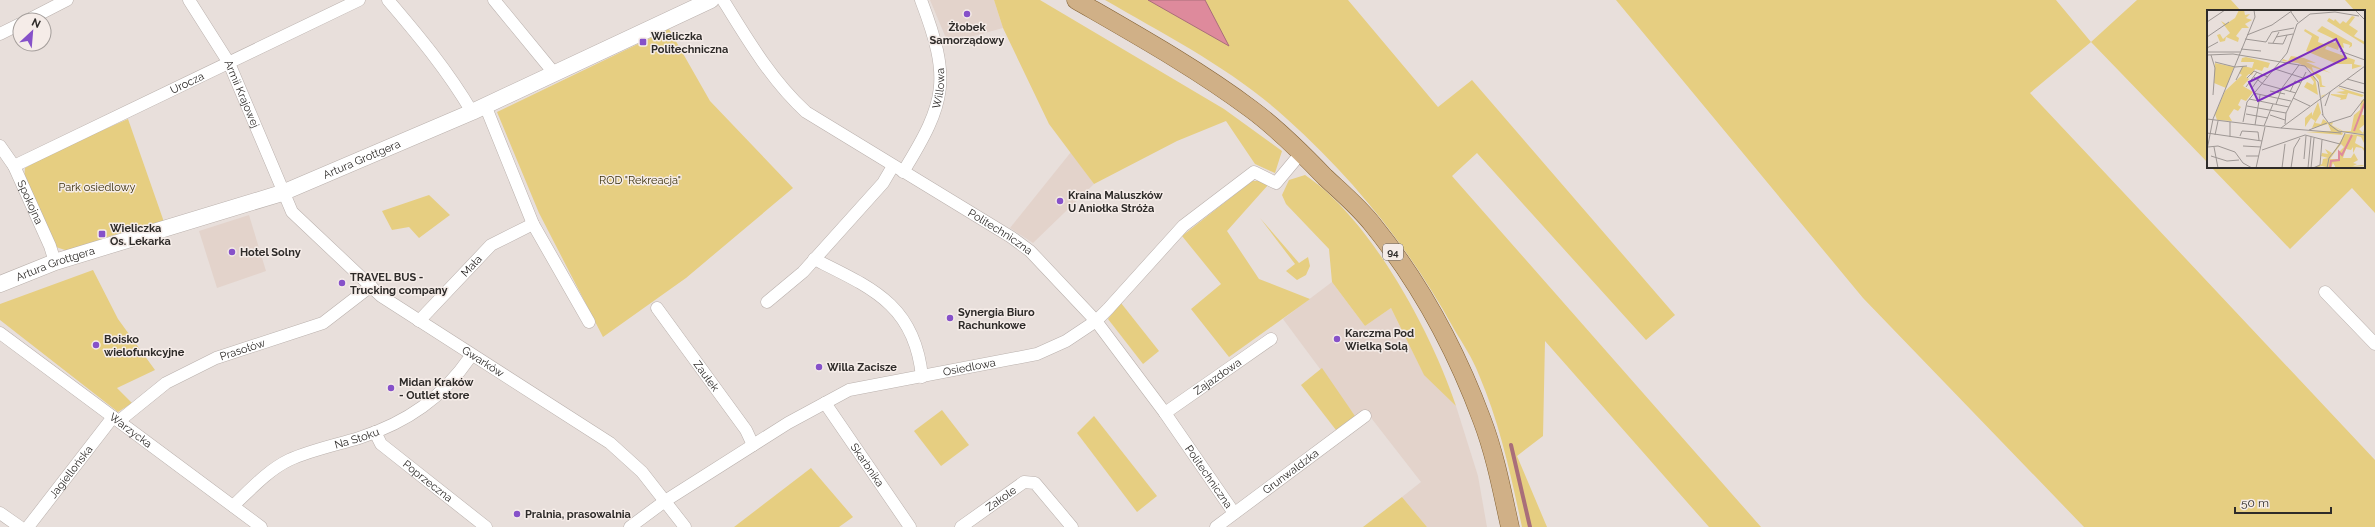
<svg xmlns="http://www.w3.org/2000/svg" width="2375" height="527" font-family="Raleway,sans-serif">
<rect width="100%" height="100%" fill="#e8dfdb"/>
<!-- built -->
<g fill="#e3d3cb">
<path d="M930,0H994L1003,28L948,43Z"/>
<path d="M1071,152L1094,184L1033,243L1010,228Z"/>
<path d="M249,215L266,271L217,288L199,231Z"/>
<path d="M1332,282L1365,326L1391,308L1424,374L1456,406L1478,476L1487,527H1427L1402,497L1421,482L1365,410L1355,416L1283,319Z"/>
</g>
<!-- green -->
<g fill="#e6ce81">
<path d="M994,0H1040L1224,109L1282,151L1275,173L1255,164L1226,121L1177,141L1094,184L1049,124L1003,28Z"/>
<path d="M1105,0H1348L1438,107L1472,80L1675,315L1646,340L1477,153L1452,176L1761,527H1709L1545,341L1543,436L1517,456L1547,527H1522C1511,476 1500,424 1479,375C1473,359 1463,344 1454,329C1410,249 1355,180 1287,119C1234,70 1167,36 1105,0Z"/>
<path d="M1616,0H2056L2091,42L2137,0H2231L2241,11H2208V163L2091,42L2030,93L2375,460V527H2084L1863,298Z"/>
<path d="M2345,0H2375V213L2352,188L2290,249L2211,167H2364V11H2355Z"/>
<path d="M669,29L710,101L793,188L686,278L603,337L539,213L497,112Z"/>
<path d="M128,119L164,222L110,236L71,252L56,247L24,181L25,168L55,151Z"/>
<path d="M1305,175C1370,218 1432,333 1456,406L1424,375L1391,308L1365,326L1332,282L1329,249L1286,204L1282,195L1289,180Z"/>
<path d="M1252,181H1264L1268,185L1227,231L1259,279L1310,299L1229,357L1191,309L1221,284L1182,236Z"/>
<path d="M429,195L450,215L419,238L409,227L392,230L382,211Z"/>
<path d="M1260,218L1299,263L1308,257L1310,266L1306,275L1297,280L1286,271L1295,264Z"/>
<path d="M93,270L118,319L155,370L117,388L132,403L118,412L0,320V304Z"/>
<path d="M1121,303L1159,351L1143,364L1108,319Z"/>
<path d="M1322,368L1355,416L1336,430L1301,385Z"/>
<path d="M942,410L969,445L941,466L914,431Z"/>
<path d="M1094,416L1157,496L1137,512L1077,433Z"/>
<path d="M811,468L853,517L839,527H734Z"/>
<path d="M1402,497L1427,527H1363Z"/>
</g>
<!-- water -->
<path fill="#de8a9c" stroke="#a96e7a" d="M1148,0H1205L1229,46Z"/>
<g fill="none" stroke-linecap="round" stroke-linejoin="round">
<!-- stream -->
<path stroke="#a96e7a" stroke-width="4" d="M1511,445L1530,527"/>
<!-- street casing -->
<g stroke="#bab1ad" stroke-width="13">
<g id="street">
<path id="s1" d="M189,0L229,63L292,212L381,296L610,443L642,472L685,527"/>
<path d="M388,0C418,35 448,71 472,112"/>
<path d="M494,0L554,73"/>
<path id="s2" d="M723,0C747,39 772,81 806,112L1011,237L1030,251L1096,321L1165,413L1234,513"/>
<path d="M28,20L67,0"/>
<path d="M0,34L20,24"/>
<path d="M485,105L533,224L589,322"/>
<path id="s3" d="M0,146L14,166L50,246L55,262"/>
<path id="s4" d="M14,166L359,0"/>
<path id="s5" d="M903,172C947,101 951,79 921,0"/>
<path d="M814,259C872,288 915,305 922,377"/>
<path d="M2325,292L2375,344"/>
<path d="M767,302L803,272L883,183L893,166"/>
<path id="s6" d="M657,308L746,430L753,445"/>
<path id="s7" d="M419,321L491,245L533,224"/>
<path id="s8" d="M0,333L261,527"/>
<path id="s9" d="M825,403L910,527"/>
<path id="s10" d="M1165,413L1271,339"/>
<path id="s11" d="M119,421L166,383L216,358L323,323L371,286"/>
<path id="s12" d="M375,432L381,444L486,527"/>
<path id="s13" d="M233,506C250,490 268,470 289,460C311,450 336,445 359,438C408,422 442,398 471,356"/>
<path d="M0,513L20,527"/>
<path id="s14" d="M28,527L113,417"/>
<path id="s15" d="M630,527L665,501L788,423L849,390L1037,354L1066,341L1096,321L1108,309L1183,226L1254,172L1276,183L1301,153"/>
<path id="s16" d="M961,527L1024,482L1035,483L1072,527"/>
<path id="s17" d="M1216,527L1365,416"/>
</g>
</g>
<!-- secondary casing -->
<g stroke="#bab1ad" stroke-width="17">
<g id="secondary">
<path id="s18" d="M0,284L55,262L282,193L472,112L711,0"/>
</g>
</g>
<!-- primary casing -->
<g stroke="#826032" stroke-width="19">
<path id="primary" d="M1076,0C1135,34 1196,68 1251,109C1278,129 1302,153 1325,177C1341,192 1359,207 1373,225C1420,283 1456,350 1482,420C1495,454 1502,491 1510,527"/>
</g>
<!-- street -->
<use href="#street" stroke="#fff" stroke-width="12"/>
<!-- secondary -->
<use href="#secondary" stroke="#fff" stroke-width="16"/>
<!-- primary -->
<use href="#primary" stroke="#d0b087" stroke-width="18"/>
</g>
<!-- markers -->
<g fill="#8651c9" stroke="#f5ece8" stroke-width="1.5">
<circle cx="967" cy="14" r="4"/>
<rect x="639" y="38" width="8" height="8" rx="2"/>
<circle cx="1060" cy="201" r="4"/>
<rect x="98" y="230" width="8" height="8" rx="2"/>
<circle cx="232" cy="252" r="4"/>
<circle cx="342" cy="283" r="4"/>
<circle cx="950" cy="318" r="4"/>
<circle cx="1337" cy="339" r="4"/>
<circle cx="96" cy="345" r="4"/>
<circle cx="819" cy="367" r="4"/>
<circle cx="391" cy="388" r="4"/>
<circle cx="517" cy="514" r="4"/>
</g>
<g text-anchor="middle" stroke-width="3" stroke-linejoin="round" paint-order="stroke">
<!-- shield labels -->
<rect fill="#f5ece8" stroke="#6a6562" stroke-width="1" x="1383" y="244" width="20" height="16" rx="3"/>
<g font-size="10" font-weight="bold" fill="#2e2b29">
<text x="1393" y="256">94</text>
</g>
<!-- poi labels -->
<g font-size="11" font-weight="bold" fill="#2e2b29" stroke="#f5ece8" text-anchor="start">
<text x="967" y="31" text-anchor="middle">Żłobek<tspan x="967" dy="13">Samorządowy</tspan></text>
<text x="651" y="40">Wieliczka<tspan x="651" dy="13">Politechniczna</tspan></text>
<text x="1068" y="199">Kraina Maluszków<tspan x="1068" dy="13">U Aniołka Stróża</tspan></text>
<text x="110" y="232">Wieliczka<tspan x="110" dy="13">Os. Lekarka</tspan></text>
<text x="240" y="256">Hotel Solny</text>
<text x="350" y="281">TRAVEL BUS -<tspan x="350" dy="13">Trucking company</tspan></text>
<text x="958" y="316">Synergia Biuro<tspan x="958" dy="13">Rachunkowe</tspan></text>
<text x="1345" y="337">Karczma Pod<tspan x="1345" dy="13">Wielką Solą</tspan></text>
<text x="104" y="343">Boisko<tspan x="104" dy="13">wielofunkcyjne</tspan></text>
<text x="827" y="371">Willa Zacisze</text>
<text x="399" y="386">Midan Kraków<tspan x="399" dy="13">- Outlet store</tspan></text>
<text x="525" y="518">Pralnia, prasowalnia</text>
</g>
<!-- street labels -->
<g font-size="11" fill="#2e2b29" stroke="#f5ece8">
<text dy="4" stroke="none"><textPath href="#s4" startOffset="192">Urocza</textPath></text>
<text dy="4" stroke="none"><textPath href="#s5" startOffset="92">Willowa</textPath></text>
<text dy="4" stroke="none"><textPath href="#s1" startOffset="108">Armii Krajowej</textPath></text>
<text dy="4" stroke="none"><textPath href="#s18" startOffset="383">Artura Grottgera</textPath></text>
<text dy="4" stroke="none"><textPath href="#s3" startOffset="64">Spokojna</textPath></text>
<text dy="4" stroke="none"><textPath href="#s2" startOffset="368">Politechniczna</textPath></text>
<text dy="4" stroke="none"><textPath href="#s18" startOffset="59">Artura Grottgera</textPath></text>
<text dy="4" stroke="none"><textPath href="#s7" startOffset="76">Mała</textPath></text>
<text dy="4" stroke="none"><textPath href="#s11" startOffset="144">Prasołów</textPath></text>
<text dy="4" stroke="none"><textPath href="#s1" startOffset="480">Gwarków</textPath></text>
<text dy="4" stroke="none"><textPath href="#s15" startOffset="381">Osiedlowa</textPath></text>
<text dy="4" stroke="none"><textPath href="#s6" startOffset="84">Zaułek</textPath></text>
<text dy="4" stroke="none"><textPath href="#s10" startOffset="64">Zajazdowa</textPath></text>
<text dy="4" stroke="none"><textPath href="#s8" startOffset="163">Warzycka</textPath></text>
<text dy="4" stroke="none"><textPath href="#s13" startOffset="144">Na Stoku</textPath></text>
<text dy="4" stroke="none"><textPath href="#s9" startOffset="75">Skarbnika</textPath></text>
<text dy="4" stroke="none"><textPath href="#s17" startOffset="93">Grunwaldzka</textPath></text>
<text dy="4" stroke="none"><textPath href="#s14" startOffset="70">Jagiellońska</textPath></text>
<text dy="4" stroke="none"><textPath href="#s2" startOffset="692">Politechniczna</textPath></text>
<text dy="4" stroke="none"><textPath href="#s12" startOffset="73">Poprzeczna</textPath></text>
<text dy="4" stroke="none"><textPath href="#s16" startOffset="49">Zakole</textPath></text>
</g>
<!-- park labels -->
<g font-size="11" fill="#3a300c" stroke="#f5ece8">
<text x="640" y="184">ROD "Rekreacja"</text>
<text x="97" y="191">Park osiedlowy</text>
</g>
</g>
<!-- overview -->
<g transform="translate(2207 10)">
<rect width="158" height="158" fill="#e8dfdb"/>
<path d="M32,0H37L38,5L43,4L39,8L45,10L38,14L42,18H35L29,26L32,28L31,32L19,27L18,31L13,32L10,25L13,24L16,29L23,23L14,11L19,14L28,8ZM145,6L148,7L142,15L151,21L147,26L158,32V35L120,11L122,8L127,11L128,9L133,14L136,11L139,13ZM115,16L145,33V36L142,38L143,35L136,33L137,38L132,36L131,40L120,36L118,39L148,50L147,54L155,56L145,59V54H130L99,41L105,26L97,21L98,19L112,27L111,32L119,35L121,31L128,33L129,30L110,21ZM84,46L97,48L109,53L99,52L124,63L105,57L106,61L114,66L115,75L119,77H113L114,86L119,84L115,87L114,86L112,70L103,59L91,53L75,51L76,49L81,51ZM39,47L63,53L61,58L57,57L55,61L48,59L45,65L42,64L39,67L42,69L36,76L46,82L39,91L34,89L31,95L34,97L31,101L27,99L22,106L25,111L10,110L8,104L18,81L35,65L32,63L36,56L45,58L47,52H34L35,48ZM8,53L27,57L19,78L7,73ZM102,65L108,67L111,85L97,77L100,72L106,75L107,72ZM130,77L157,85L155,87L141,83L139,89L133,90L134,88L124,85V84L140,85L129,82L138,81ZM158,88L155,105H158V111H154H158V114L152,119L156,123L158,115V124L136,122L122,113L126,112L125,115L136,121H144L147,105L153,100L154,91ZM111,92L114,103L108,113L114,114L116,109L136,123L135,125L99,122L124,121L121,114L105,118L108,111L104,108L98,117V108L105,102V106ZM138,124L158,125V135L154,127L150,126L148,133L157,138V141L155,138L149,137L146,143V137L144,140L139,139L136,148H144L147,143L151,150L146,153L150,154L146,156L155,155L158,156L129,158L126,153L124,158L115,156L106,158L115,154L116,149L121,148L114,146L115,143L121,144L118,139L125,143L124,146ZM134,134L137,137L132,142L131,149H123Z" fill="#e6ce81" fill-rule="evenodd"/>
<path fill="none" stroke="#de8a9c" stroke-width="2" d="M147,121L158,92M123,158L124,151L132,150V142L135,145L145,125"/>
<path fill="none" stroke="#9e9794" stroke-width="1" d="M148,0L158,10M84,2L91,12M0,12L18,0M40,25L65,15L86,0M0,27L22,12M69,27L86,24M38,29L59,32L65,22L87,18M61,33L76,34L80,25M66,33L72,22M0,38L11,32M34,39L54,41M133,41L158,50M0,42H33M0,45L26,44L98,56L111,72L116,105M4,45L8,58L6,85M8,52L28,57L40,56M68,59L96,68M47,67L56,74L89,83M40,68L47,61L61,67M140,69L158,74M29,70L36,56M132,76L157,83M39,77L50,62M45,78L55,64M63,81L78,84M83,82L88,71L94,73M46,83L84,91M86,88L103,96M42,89L82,97M69,94L75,78L92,55M40,96L79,103M118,96L123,82M39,104L61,108M115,104L123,115L131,121L158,125M63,105L78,110M0,109L74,118L158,56M36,112L40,92L80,43L90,14L103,4L128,2L152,6M122,113L144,106L158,88M78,114L79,103L99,62M48,115L53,85M57,116L66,94M74,118L134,123M102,120L120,113M0,123L55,131M8,125L11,111M98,125L133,134M33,126L35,121L51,122L52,130M23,127V112M36,136L54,137M1,137L11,136L28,142L36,153L45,158M7,137L11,158M0,140L6,109L48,7L47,0M55,140L98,125M4,146L20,151L32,150M39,146H52M97,149L99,126M49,158L58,117M75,158L78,134M84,158L87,138L93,128M101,158L104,127M104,158L107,128M106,158L113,155L115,130M120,158L122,148L133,134L138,123"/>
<path fill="#7b2cbf" fill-opacity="0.15" stroke="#7b2cbf" stroke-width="2" d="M129,29L139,48L51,91L42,72Z"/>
<rect width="158" height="158" fill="none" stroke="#2e2b29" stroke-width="2"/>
</g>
<!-- north arrow -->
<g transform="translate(32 32) rotate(26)"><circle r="19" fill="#f5ece8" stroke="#a59f9c"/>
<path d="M0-3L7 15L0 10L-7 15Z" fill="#8651c9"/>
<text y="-6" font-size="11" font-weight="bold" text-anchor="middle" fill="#2e2b29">N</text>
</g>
<!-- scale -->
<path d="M2235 507v6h96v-6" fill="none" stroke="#2e2b29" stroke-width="2"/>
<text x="2241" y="507" font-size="12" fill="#2e2b29" stroke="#f5ece8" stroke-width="3" paint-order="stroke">50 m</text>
</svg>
